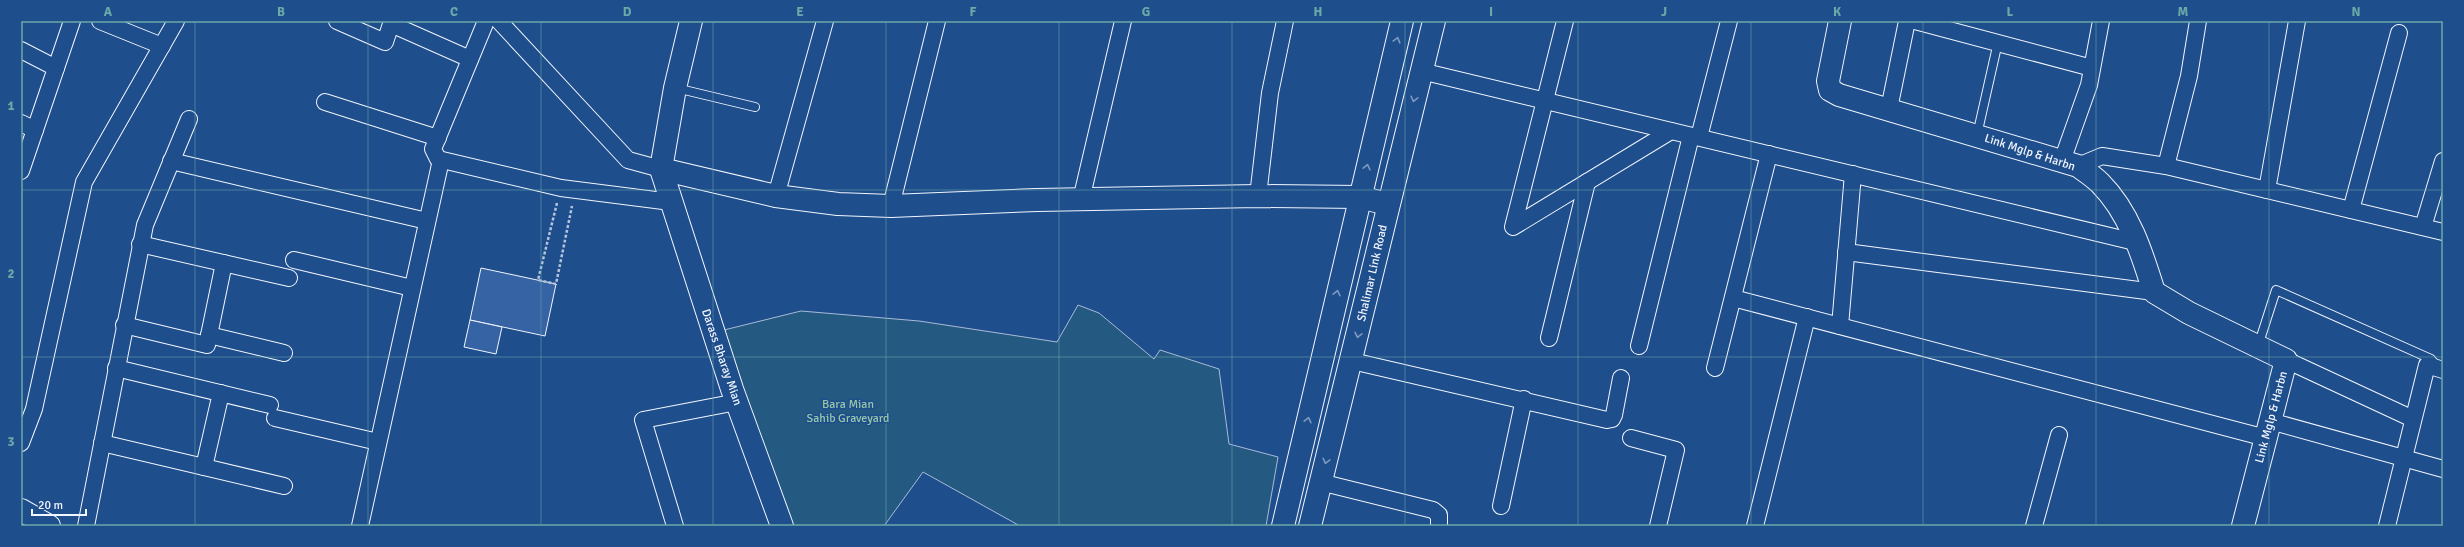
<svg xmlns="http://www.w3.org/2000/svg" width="2464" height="547" font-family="Signika,sans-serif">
<rect width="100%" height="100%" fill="#1f4e8c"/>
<!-- green -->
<path fill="#245a82" stroke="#a8bbd7" d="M1078,305L1099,313L1154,359L1160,350L1219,369L1229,444L1278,457L1266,526H1020L923,472L884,526H790L720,331L801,311L919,321L1057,342Z"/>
<!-- building -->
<g fill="#3563a3" stroke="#f2f6ff">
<path d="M481,268L556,284L545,336L470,320Z"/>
<path d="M470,320L502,327L496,354L464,347Z"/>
</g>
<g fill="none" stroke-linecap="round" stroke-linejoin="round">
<!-- lane casing -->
<g stroke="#f2f6ff" stroke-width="10">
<g id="lane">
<path d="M676,88L755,107"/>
<path d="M1977,135L1998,42"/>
<path d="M2258,346L2276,290L2431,359L2435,364"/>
</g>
</g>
<!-- street casing -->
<g stroke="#f2f6ff" stroke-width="18">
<g id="street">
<path d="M100,21L162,46"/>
<path d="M337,21L385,42L391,24L470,59"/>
<path d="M486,21L433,149L438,159L561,188L671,202"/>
<path d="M499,21L628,160L661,169"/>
<path d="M1565,21L1513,227L1671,131"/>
<path d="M1915,21L2092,68"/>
<path d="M21,50L56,68"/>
<path d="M1421,71L2139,243"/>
<path d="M325,102L438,138"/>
<path d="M1889,109L1907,21"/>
<path d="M21,123L35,130"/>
<path d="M1699,137L1729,21"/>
<path d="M171,161L427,221"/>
<path d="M2062,161L2089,85L2101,21"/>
<path d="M2078,166L2102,156L2166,166L2443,232"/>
<path d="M2166,166L2189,76L2198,21"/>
<path d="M21,171L72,21"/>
<path d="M2267,190L2297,21"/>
<path d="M776,196L825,21"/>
<path d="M1258,196L1270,93L1285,21"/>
<path d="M1081,200L1123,21"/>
<path d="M891,206L937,21"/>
<path d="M2351,210L2399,33"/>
<path d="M2423,227L2443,161"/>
<path d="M140,244L289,278"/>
<path d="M1846,252L2154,292"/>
<path d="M294,260L412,288"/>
<path d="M1733,298L2266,438"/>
<path d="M124,325L207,345L224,263"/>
<path d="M1840,326L1853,174"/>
<path d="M209,335L284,353"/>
<path d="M1549,338L1587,182"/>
<path d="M1639,346L1691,136"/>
<path d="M2286,360L2413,419"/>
<path d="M1352,361L1607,420L1612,419L1614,415L1621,378"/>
<path d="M116,368L270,405"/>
<path d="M1715,368L1769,154"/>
<path d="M275,418L378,442"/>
<path d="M2270,421L2443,469"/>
<path d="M1631,438L1676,450L1658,526"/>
<path d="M21,443L34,409L84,182L176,21"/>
<path d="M102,443L204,467L221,393"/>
<path d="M204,467L284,486"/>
<path d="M1320,482L1433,510L1439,515V526"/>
<path d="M1501,506L1524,399"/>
<path d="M86,526L145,225L189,119"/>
<path d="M360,526L441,160"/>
<path d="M675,526L643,420L737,402"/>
<path d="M1755,526L1807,317"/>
<path d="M2034,526L2059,435"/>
<path d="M2387,526L2427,365L2443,370"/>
</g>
</g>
<!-- secondary casing -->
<g stroke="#f2f6ff" stroke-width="24">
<g id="secondary">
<path d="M691,21L675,88L661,169L732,389L782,526"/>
<path d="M1840,21L1828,81L1830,90L1839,95L2078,166C2085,171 2093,176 2100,183C2129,212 2142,253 2154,292L2189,313L2286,360L2243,526"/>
<path d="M661,169L776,196L838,204L891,206L1037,200L1258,196L1360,197L1387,204"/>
<path d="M21,510L49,526"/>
<path d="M1283,526L1402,21"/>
<path d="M1310,526L1434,21"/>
</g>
</g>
<!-- path -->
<path stroke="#b3c4dc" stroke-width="2.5" stroke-dasharray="3 2" stroke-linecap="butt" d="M557,203L538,280L556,284L572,206"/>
<!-- lane -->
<use href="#lane" stroke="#1f4e8c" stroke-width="8"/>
<!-- street -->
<use href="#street" stroke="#1f4e8c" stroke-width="16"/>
<!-- secondary -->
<use href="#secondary" stroke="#1f4e8c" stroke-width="22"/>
</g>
<!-- one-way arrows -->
<defs><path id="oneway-chevron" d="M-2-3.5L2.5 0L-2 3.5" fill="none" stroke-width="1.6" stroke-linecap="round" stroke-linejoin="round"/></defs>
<g stroke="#7e9ac0">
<use href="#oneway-chevron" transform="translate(1397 40) rotate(-75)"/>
<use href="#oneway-chevron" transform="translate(1414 99) rotate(104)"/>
<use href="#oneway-chevron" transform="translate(1367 167) rotate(-77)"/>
<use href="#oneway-chevron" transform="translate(1337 293) rotate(-77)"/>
<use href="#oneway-chevron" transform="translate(1358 335) rotate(103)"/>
<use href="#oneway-chevron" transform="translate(1308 420) rotate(-77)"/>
<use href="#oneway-chevron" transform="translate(1326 461) rotate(104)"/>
</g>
<!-- grid -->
<path fill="none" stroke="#6aa9a8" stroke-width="1" stroke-opacity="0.55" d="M195,21V526M368,21V526M541,21V526M713,21V526M886,21V526M1059,21V526M1232,21V526M1405,21V526M1578,21V526M1751,21V526M1923,21V526M2096,21V526M2269,21V526M21,190H2443M21,357H2443"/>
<g text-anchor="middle" stroke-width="3" stroke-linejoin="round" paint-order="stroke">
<!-- street labels -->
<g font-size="12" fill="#f2f6ff" stroke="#1f4e8c">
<text transform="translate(2030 152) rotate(18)" y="4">Link Mglp &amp; Harbn</text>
<text transform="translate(1372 273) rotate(-77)" y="4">Shalimar Link Road</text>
<text transform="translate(722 357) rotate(71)" y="4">Darass Bharay Mian</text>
<text transform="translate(2271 417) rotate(-75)" y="4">Link Mglp &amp; Harbn</text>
</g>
<!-- park labels -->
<g font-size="12" fill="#97c8a6" stroke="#1f4e8c">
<text x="848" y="408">Bara Mian<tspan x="848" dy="14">Sahib Graveyard</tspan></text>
</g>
</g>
<!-- border -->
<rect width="2464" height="547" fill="none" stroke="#1f4e8c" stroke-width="44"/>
<!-- scale -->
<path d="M32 509v6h54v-6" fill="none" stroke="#f2f6ff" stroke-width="2"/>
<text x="38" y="509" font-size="12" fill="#f2f6ff" stroke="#1f4e8c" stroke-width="3" paint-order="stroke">20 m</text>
<rect x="22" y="22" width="2420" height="503" fill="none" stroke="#6aa9a8" stroke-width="1.5"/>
<g font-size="13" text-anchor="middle" font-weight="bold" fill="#6aa9a8">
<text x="108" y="16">A</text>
<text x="281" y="16">B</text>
<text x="454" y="16">C</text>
<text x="627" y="16">D</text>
<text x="800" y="16">E</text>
<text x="973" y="16">F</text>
<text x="1146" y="16">G</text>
<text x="1318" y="16">H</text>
<text x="1491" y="16">I</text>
<text x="1664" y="16">J</text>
<text x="1837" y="16">K</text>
<text x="2010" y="16">L</text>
<text x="2183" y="16">M</text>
<text x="2356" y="16">N</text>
<text x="11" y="110">1</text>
<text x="11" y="278">2</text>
<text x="11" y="446">3</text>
</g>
</svg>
